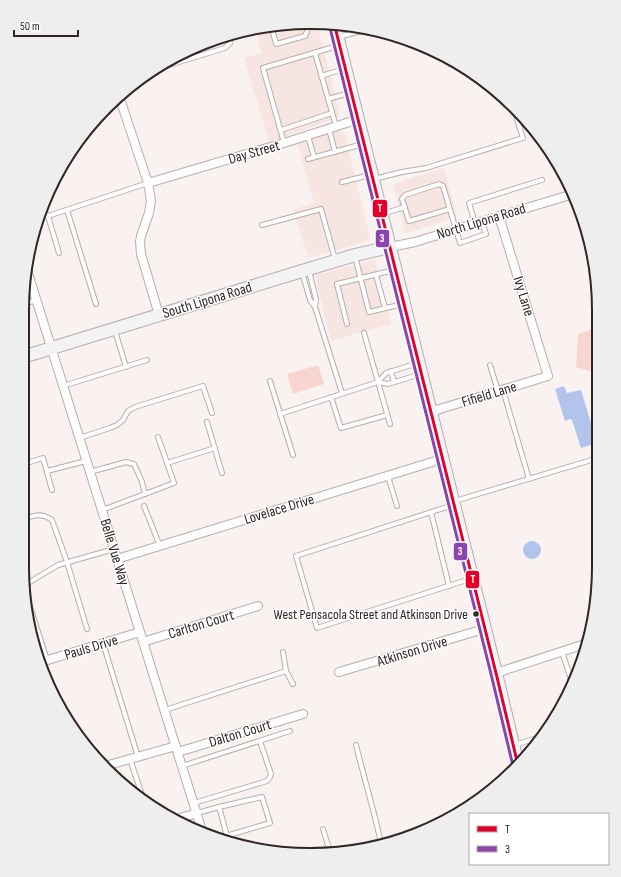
<svg xmlns="http://www.w3.org/2000/svg" width="621" height="877" font-family="'Sofia Sans Condensed',sans-serif">
<rect width="100%" height="100%" fill="#faf2f0"/>
<!-- built -->
<g fill="#f7e5e1">
<path d="M317,23L340,115L338,118L269,142L244,58L262,53L255,29L273,25Z"/>
<path d="M339,131L344,132L370,237L369,240L365,242L308,258L293,210L314,203L297,143Z"/>
<path d="M444,168L457,217L407,233L405,232L393,184Z"/>
<path d="M372,260L375,261L376,262L391,324L331,341L315,276L316,275Z"/>
</g>
<!-- green -->
<g fill="#f9d5cf">
<path d="M593,329L597,330V373L576,367L578,334Z"/>
<path d="M318,365L324,384L293,394L287,374Z"/>
</g>
<!-- water -->
<g fill="#b3c4ec">
<path d="M564,386L567,393L581,390L597,443L581,448L572,420L570,419L565,421L555,389Z"/>
<circle cx="532" cy="550" r="9"/>
</g>
<g fill="none" stroke-linecap="round" stroke-linejoin="round">
<!-- lane casing -->
<g stroke="#b6aead" stroke-width="6">
<g id="lane">
<path d="M271,25L276,44L305,36L308,29L307,23"/>
<path d="M339,37L368,29"/>
<path d="M315,53L336,126"/>
<path d="M153,70L225,48L230,43L228,35"/>
<path d="M321,76L344,69"/>
<path d="M328,99L349,93"/>
<path d="M329,129L335,152"/>
<path d="M281,130L332,113"/>
<path d="M308,136L314,157"/>
<path d="M284,143L263,68L337,46"/>
<path d="M308,159L363,144"/>
<path d="M374,179L402,172L426,168L523,138L513,107"/>
<path d="M342,182L370,175"/>
<path d="M450,209L409,221L402,199L405,195L439,184L443,186L460,243L486,234L482,222"/>
<path d="M67,210L96,304"/>
<path d="M44,211L48,216L59,253"/>
<path d="M382,214L405,207"/>
<path d="M48,216L148,183"/>
<path d="M475,223L469,203L542,180"/>
<path d="M262,225L321,209L335,259"/>
<path d="M355,256L369,312L403,304"/>
<path d="M309,271L316,299L315,307"/>
<path d="M302,272L310,300L315,307L342,393"/>
<path d="M376,275L385,308"/>
<path d="M27,303L37,300"/>
<path d="M347,324L337,284L394,270"/>
<path d="M115,331L126,367"/>
<path d="M364,333L390,424"/>
<path d="M490,365L498,391"/>
<path d="M391,371L394,382"/>
<path d="M270,381L293,455"/>
<path d="M378,382L386,373L418,363"/>
<path d="M63,386L147,360"/>
<path d="M503,390L529,479"/>
<path d="M331,397L341,428L387,415"/>
<path d="M280,414L378,382L388,384L421,374"/>
<path d="M207,422L222,473"/>
<path d="M79,438L110,428L117,425L123,420L128,411L135,407L203,386L212,413"/>
<path d="M167,463L215,448"/>
<path d="M24,464L43,458L52,490"/>
<path d="M47,471L86,461"/>
<path d="M90,472L126,462L134,464L142,482L145,494"/>
<path d="M388,476L397,506"/>
<path d="M455,501L598,458"/>
<path d="M453,505L296,556L317,628L470,579"/>
<path d="M144,506L160,546"/>
<path d="M102,510L174,483L158,437"/>
<path d="M431,512L449,586"/>
<path d="M23,519C35,515 41,513 52,520L67,562L87,629"/>
<path d="M25,585L58,565L114,549"/>
<path d="M25,591L47,660"/>
<path d="M103,643L138,757"/>
<path d="M283,652L286,671L293,684"/>
<path d="M562,652L573,685"/>
<path d="M165,710L286,671"/>
<path d="M356,745C364,778 374,810 381,843"/>
<path d="M515,745L543,736"/>
<path d="M130,759L143,798"/>
<path d="M182,766L290,731"/>
<path d="M194,803L267,781L270,777L271,774L260,741"/>
<path d="M219,807L227,836"/>
<path d="M197,813L219,807L262,797L270,823L219,838"/>
<path d="M323,829L330,852"/>
<path d="M253,847L262,849L264,850"/>
</g>
</g>
<!-- street casing -->
<g stroke="#b6aead" stroke-width="10">
<g id="street">
<path d="M121,102L148,183L151,201L149,213L141,236L140,242L141,254L159,315"/>
<path d="M148,183L284,143L359,119"/>
<path d="M390,247L415,242L573,194"/>
<path d="M27,270L203,834"/>
<path d="M430,412L548,376L499,216"/>
<path d="M117,559L442,459"/>
<path d="M143,642L258,606"/>
<path d="M41,662L140,632"/>
<path d="M339,672L484,629"/>
<path d="M496,673L588,643"/>
<path d="M178,752L303,714"/>
<path d="M105,766L176,746"/>
<path d="M177,819L197,813"/>
</g>
</g>
<!-- secondary casing -->
<g stroke="#b6aead" stroke-width="14">
<g id="secondary">
<path d="M334,23L496,673L518,765"/>
<path d="M26,356L302,271L355,255L390,247"/>
</g>
</g>
<!-- lane -->
<use href="#lane" stroke="#fefdfd" stroke-width="4"/>
<!-- street -->
<use href="#street" stroke="#fefdfd" stroke-width="8"/>
<!-- secondary -->
<use href="#secondary" stroke="#f3f3f6" stroke-width="12"/>
<!-- bus-1 casing -->
<g stroke="#fff" stroke-width="6">
<path id="bus-1" d="M334,23L496,673L518,765"/>
</g>
<!-- bus-2 casing -->
<g stroke="#fff" stroke-width="6">
<path id="bus-2" d="M329,24L491,674L513,766"/>
</g>
<!-- bus-1 -->
<use href="#bus-1" stroke="#e4002b" stroke-width="3"/>
<!-- bus-2 -->
<use href="#bus-2" stroke="#8e44ad" stroke-width="3"/>
</g>
<!-- markers -->
<circle fill="#2f2625" stroke="#fff" stroke-width="1.5" cx="476" cy="614" r="3.5"/>
<g text-anchor="middle" stroke-width="3" stroke-linejoin="round" paint-order="stroke">
<!-- bus labels -->
<g font-size="14" fill="#2f2625" stroke="#fff" text-anchor="end">
<text x="468" y="619">West Pensacola Street and Atkinson Drive</text>
</g>
<!-- street labels -->
<g font-size="15" fill="#2f2625" stroke="#fff">
<text transform="translate(254 152) rotate(-16)" y="5">Day Street</text>
<text transform="translate(481 221) rotate(-17)" y="5">North Lipona Road</text>
<text transform="translate(524 296) rotate(73)" y="5">Ivy Lane</text>
<text transform="translate(207 300) rotate(-17)" y="5">South Lipona Road</text>
<text transform="translate(489 394) rotate(-17)" y="5">Fifield Lane</text>
<text transform="translate(279 509) rotate(-17)" y="5">Lovelace Drive</text>
<text transform="translate(115 552) rotate(73)" y="5">Belle Vue Way</text>
<text transform="translate(201 624) rotate(-17)" y="5">Carlton Court</text>
<text transform="translate(91 647) rotate(-17)" y="5">Pauls Drive</text>
<text transform="translate(412 651) rotate(-17)" y="5">Atkinson Drive</text>
<text transform="translate(240 733) rotate(-17)" y="5">Dalton Court</text>
</g>
</g>
<!-- crop -->
<path d="M0 0H621V877H0ZM310 29H311A281 281 0 0 1 592 310V567A281 281 0 0 1 311 848H310A281 281 0 0 1 29 567V310A281 281 0 0 1 310 29Z" fill="#eee" fill-rule="evenodd"/>
<path fill="none" stroke="#2f2625" stroke-width="2" d="M310 29H311A281 281 0 0 1 592 310V567A281 281 0 0 1 311 848H310A281 281 0 0 1 29 567V310A281 281 0 0 1 310 29Z"/>
<g stroke="#fff" stroke-width="1.5">
<rect x="372" y="199" width="16" height="19" rx="4" fill="#e4002b"/>
<rect x="375" y="229" width="15" height="19" rx="4" fill="#8e44ad"/>
<rect x="453" y="542" width="15" height="19" rx="4" fill="#8e44ad"/>
<rect x="465" y="570" width="15" height="19" rx="4" fill="#e4002b"/>
</g>
<g font-size="11" text-anchor="middle" font-weight="bold" fill="#fff">
<text x="380" y="212">T</text>
<text x="382" y="242">3</text>
<text x="460" y="555">3</text>
<text x="473" y="583">T</text>
</g>
<!-- legend -->
<rect x="469" y="813" width="140" height="52" fill="#ffffff" stroke="#aca8a8"/>
<rect x="477" y="826" width="20" height="6" fill="#e4002b" stroke="#aca8a8"/>
<text x="505" y="833" font-size="12" fill="#2f2625">T</text>
<rect x="477" y="846" width="20" height="6" fill="#8e44ad" stroke="#aca8a8"/>
<text x="505" y="853" font-size="12" fill="#2f2625">3</text>
<!-- scale -->
<path d="M14 30v6h64v-6" fill="none" stroke="#2f2625" stroke-width="2"/>
<text x="20" y="30" font-size="12" fill="#2f2625" stroke="#ffffff" stroke-width="3" paint-order="stroke">50 m</text>
</svg>
